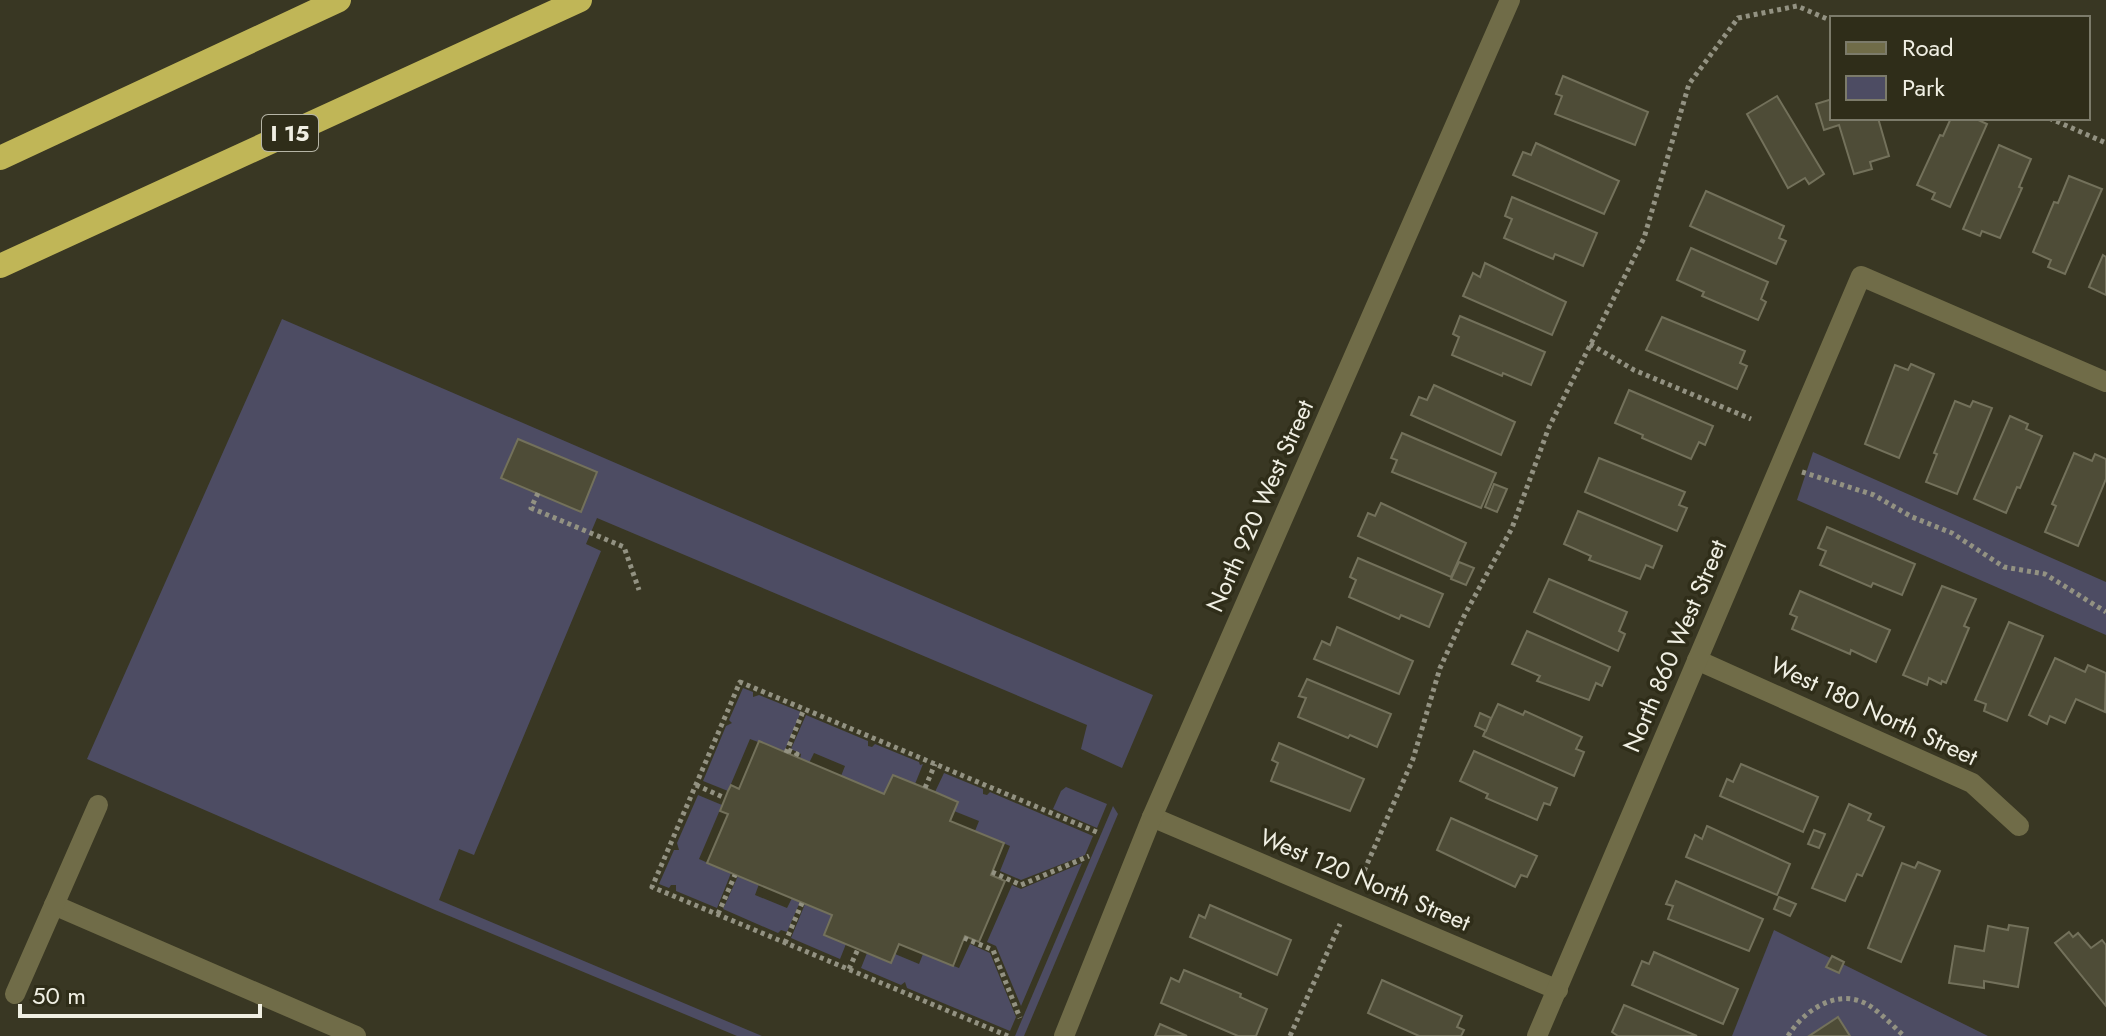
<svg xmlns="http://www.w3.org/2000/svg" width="2106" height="1036" font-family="Jost,sans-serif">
<rect width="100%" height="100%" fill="#393723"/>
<!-- green -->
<g fill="#4d4c63">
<path d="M282,319L1153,695L1122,768L1081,749L1087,725L597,518L586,544L601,551L474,855L459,849L439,900L762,1036H737L435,910L87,759Z"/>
<path d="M1813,452L2106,582V635L1797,500Z"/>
<path d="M743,688L753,692V697L759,695L801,712L784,752L750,739L728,791L703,781L726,726L732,723L729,720Z"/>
<path d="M806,715L868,741V746L872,747L875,744L919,762L920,765L923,764L915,784L893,775L884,794L841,776L845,766L814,753L809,763L800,759L801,754L791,749Z"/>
<path d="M944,773L983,789V794L987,795L990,792L1093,836L1085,855L1021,880L1000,871L1010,846L975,831L979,821L954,811L958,802L935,792Z"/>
<path d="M1066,787L1107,804L1097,828L1053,809L1061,791Z"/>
<path d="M698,795L722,805L699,859L731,873L717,908L676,891V885H671L669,888L659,884L674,850H679L677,843Z"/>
<path d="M1113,806L1118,814L1024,1036H1015Z"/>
<path d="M1082,863L1021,1006L996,946L987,942L1012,885L1021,889Z"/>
<path d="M738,876L759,884L755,895L787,908L792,898L800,902L787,932L781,930L778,933L723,909Z"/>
<path d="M805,904L832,915L824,935L846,944L840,959L791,938Z"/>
<path d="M1774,930L1988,1036H1732Z"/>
<path d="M970,944L990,953L1016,1017L1010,1031L907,988L905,982L901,985L861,968L867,953L890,963L895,954L919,964L923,954L959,968Z"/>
</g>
<!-- building -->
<g fill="#4e4c37" stroke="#73715b" stroke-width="2">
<path d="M1563,76L1648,112L1635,145L1555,114L1562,96L1556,94Z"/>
<path d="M1777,96L1824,174L1809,184L1805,178L1788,188L1747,114Z"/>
<path d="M1832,99V118H1878L1889,156L1870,162L1872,169L1854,174L1839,125L1824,130L1816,104Z"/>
<path d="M1951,118H1974L1987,124L1950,207L1932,199L1935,193L1917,185L1940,135L1943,136Z"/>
<path d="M1536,143L1619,181L1604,214L1513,175L1523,152L1531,155Z"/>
<path d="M1999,145L2031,159L2019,187L2022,188L2000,238L1982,231L1980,236L1963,229Z"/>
<path d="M2069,176L2102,189L2065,274L2048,267L2051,260L2033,252L2054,202L2058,203Z"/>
<path d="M1706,191L1784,226L1779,238L1786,241L1776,264L1690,226Z"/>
<path d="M1512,197L1597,233L1583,266L1555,254L1553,259L1504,238L1512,219L1505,216Z"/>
<path d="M1691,248L1768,282L1761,299L1766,302L1758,320L1702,296L1704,292L1677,280Z"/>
<path d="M2103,255L2106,257V295L2089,287Z"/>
<path d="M1485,263L1566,302L1552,335L1463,296L1473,273L1480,277Z"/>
<path d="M1460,316L1545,352L1531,385L1503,373L1502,376L1452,355L1459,337L1453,334Z"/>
<path d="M1662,317L1745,351L1740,363L1747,366L1737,389L1646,350Z"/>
<path d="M1911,364L1934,374L1899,458L1865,444L1895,365L1908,370Z"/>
<path d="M1434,385L1515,422L1501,455L1411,415L1419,397L1427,400Z"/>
<path d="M1629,390L1713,426L1705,445L1699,442L1691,459L1642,438L1643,435L1615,423Z"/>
<path d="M1955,401L1970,407L1973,401L1992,408L1957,494L1926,482L1937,454L1934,453Z"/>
<path d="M2010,416L2028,424L2026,429L2042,436L2020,488L2017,487L2006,513L1974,499Z"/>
<path d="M1402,433L1496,473L1481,508L1392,472L1397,460L1391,458Z"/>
<path d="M518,439L597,472L581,512L501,478Z"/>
<path d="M2074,453L2092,461L2095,454L2106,459V479L2078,546L2045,532L2056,506L2052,504Z"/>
<path d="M1599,458L1685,492L1679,505L1687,508L1677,531L1585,492Z"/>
<path d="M1494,484L1507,489L1497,512L1485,507Z"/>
<path d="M1381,503L1466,543L1451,577L1358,536L1368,513L1375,516Z"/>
<path d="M1578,511L1662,546L1653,568L1646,565L1640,579L1589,560L1591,556L1564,544Z"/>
<path d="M1827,527L1915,564L1902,595L1873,583L1871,587L1820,565L1826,551L1818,548Z"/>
<path d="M1358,558L1443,594L1429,627L1401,615L1399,619L1349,597L1356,580L1350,577Z"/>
<path d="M1459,562L1474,568L1466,585L1451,579Z"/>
<path d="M1549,579L1627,612L1619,631L1625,634L1618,651L1534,612Z"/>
<path d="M1942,586L1976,599L1964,626L1969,628L1946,683L1942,681L1941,684L1929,678L1927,685L1903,675Z"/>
<path d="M1800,591L1890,630L1876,662L1851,650L1850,654L1792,629L1797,617L1790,614Z"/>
<path d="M2009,622L2043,636L2007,721L1984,711L1986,704L1975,700Z"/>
<path d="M1337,627L1413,661L1399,694L1314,659L1322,641L1330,645Z"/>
<path d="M1527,631L1610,667L1602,686L1596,683L1589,700L1537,681L1540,676L1512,664Z"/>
<path d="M2055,658L2085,672L2088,665L2106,673L2105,712L2076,699L2065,723L2050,716L2047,724L2029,715Z"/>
<path d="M1307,679L1391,714L1377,747L1350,735L1348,738L1298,717L1306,698L1299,696Z"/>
<path d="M1498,704L1523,715L1525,711L1582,737L1576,749L1584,752L1574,776L1483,736Z"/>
<path d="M1480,713L1491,718L1486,731L1475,726Z"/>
<path d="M759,741L884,794L893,775L935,792L958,802L950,821L1004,843L991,875L1005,881L979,942L965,936L953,966L899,944L891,963L824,935L832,915L707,863L728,814L720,811L728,791L731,785L739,789Z"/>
<path d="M1279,743L1364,779L1350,811L1271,781L1278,763L1272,760Z"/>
<path d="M1474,751L1557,788L1550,805L1544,803L1537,820L1486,798L1488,794L1460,781Z"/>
<path d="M1741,764L1818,797L1803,832L1720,796L1727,779L1733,782Z"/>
<path d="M1849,804L1871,814L1868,820L1884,827L1862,876L1857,874L1845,901L1812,888Z"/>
<path d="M1451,818L1537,856L1527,877L1521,875L1515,887L1437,850Z"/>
<path d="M1707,826L1790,864L1777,895L1686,857L1695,835L1702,839Z"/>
<path d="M1814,830L1825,834L1819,848L1808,844Z"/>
<path d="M1918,862L1940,871L1901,962L1868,948L1902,863L1915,868Z"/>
<path d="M1676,881L1763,919L1749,951L1668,919L1673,906L1666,904Z"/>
<path d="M1779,897L1796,904L1790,916L1774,909Z"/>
<path d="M1210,905L1291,940L1277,975L1190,937L1199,915L1205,918Z"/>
<path d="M2009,925L2028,928L2018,987L1984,981V988L1949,983L1955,946L1984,951L1988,926L2008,930Z"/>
<path d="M2069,932L2073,937L2078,933L2091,948L2102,940L2106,945V1006L2055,943Z"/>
<path d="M1654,952L1738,989L1723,1024L1632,985L1642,961L1649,964Z"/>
<path d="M1832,956L1844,962L1839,973L1826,967Z"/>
<path d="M1184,970L1241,994L1240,997L1267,1009L1256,1036H1238L1161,1003L1171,978L1179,982Z"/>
<path d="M1382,980L1462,1016L1457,1027L1464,1030L1461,1036H1419L1368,1013Z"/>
<path d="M1624,1005L1697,1036H1618L1612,1032Z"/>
<path d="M1838,1017L1850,1036H1809Z"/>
<path d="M1160,1024L1187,1036H1155Z"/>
</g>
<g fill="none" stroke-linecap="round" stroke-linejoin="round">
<!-- path -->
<g stroke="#939282" stroke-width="5" stroke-dasharray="4 4" stroke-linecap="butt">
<path d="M2049,118L2106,143"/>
<path d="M1590,344L1634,370L1751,419"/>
<path d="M1802,472L1874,495L1912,517L1952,533L2004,567L2045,574L2106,612"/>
<path d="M538,493L531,508L624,547L639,590"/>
<path d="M788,750L797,754L795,757"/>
<path d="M786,753L804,709"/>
<path d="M696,785L725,798"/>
<path d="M925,788L935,764"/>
<path d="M992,872L1021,885L1089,856"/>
<path d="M1361,878L1413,759L1440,668L1465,614L1512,528L1549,427L1644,238L1689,84L1738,18L1797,6L1832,21"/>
<path d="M718,914L735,875"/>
<path d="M964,938L993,950L1020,1018"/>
<path d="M785,943L802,903"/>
<path d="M849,969L858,949"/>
<path d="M1008,1036L652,887L740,682L1099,833"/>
<path d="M1290,1036L1340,924"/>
<path d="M1788,1036C1804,1010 1839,986 1870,1006C1882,1014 1893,1026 1904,1036"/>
</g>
<!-- minor -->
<g stroke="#706c48" stroke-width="20">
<path d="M1697,660L1972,783L2019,826"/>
<path d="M1152,817L1558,990"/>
<path d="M54,905L356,1036"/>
<path d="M15,994L98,805"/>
<path d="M1064,1036L1152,817L1510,0"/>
<path d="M1537,1036L1861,276L2106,382"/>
</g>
<!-- motorway -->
<g stroke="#c0b657" stroke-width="24">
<path d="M0,158L339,0"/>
<path d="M0,266L580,0"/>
</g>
</g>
<g text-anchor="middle" stroke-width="7" stroke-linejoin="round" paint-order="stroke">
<!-- shield labels -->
<rect fill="#2f2d19" stroke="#b6b5a6" stroke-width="2" x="262" y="115" width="56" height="36" rx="6"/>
<g font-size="22" font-weight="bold" fill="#f0efe3">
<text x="290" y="141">I 15</text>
</g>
<!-- street labels -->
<g font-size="24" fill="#f0efe3" stroke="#2f2d19">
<text transform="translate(1260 506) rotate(-66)" y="8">North 920 West Street</text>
<text transform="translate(1675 646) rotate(-67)" y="8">North 860 West Street</text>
<text transform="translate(1874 711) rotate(25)" y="8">West 180 North Street</text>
<text transform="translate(1365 880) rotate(23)" y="8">West 120 North Street</text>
</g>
</g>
<!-- legend -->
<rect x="1830" y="16" width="260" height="104" fill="#2f2d19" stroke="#7c7b6a" stroke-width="2"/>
<rect x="1846" y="42" width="40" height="12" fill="#706c48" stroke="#7c7b6a" stroke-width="2"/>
<text x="1902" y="56" font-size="24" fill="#f0efe3">Road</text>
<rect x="1846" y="76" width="40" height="24" fill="#4d4c63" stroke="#7c7b6a" stroke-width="2"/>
<text x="1902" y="96" font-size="24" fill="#f0efe3">Park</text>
<!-- scale -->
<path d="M20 1004v12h240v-12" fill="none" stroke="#f0efe3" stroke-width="4"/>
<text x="32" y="1004" font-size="24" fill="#f0efe3" stroke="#2f2d19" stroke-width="6" paint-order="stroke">50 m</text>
</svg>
